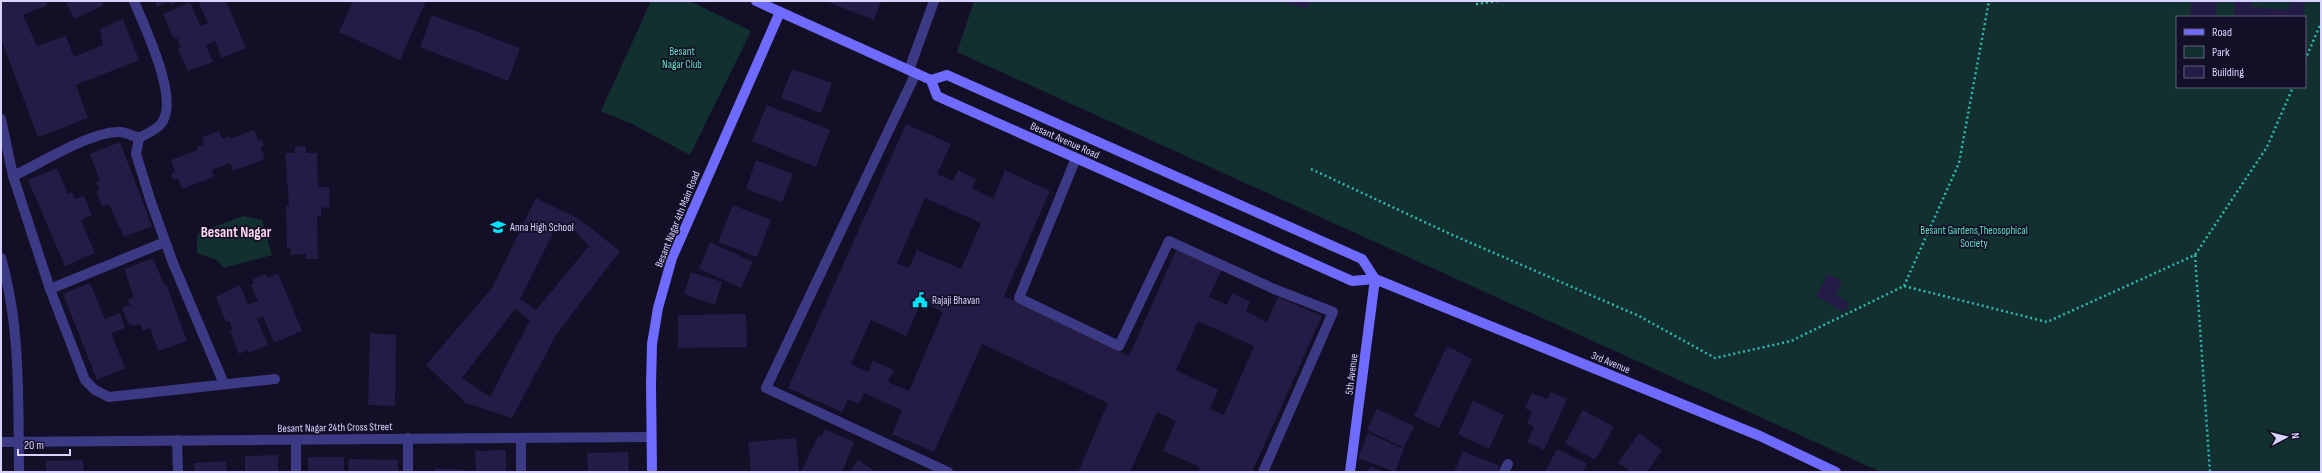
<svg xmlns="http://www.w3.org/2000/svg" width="2322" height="473" font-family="'Sofia Sans Condensed',sans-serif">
<rect width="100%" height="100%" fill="#130f26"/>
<!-- green -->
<g fill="#12302f" fill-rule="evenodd">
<path d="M651,1H690L751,31L690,155L632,124L601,111Z"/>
<path d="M974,1H2321V472H1881L957,52ZM2177,17H2305V87H2177Z"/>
<path d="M243,216L262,220L272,255L224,268L217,260L197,253V236L200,232Z"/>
</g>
<!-- building -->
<g fill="#241b47" fill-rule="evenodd">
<path d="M1,1H46L48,5L23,15L37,46L66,36L74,57L103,45L100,29L123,19L139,60L76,85L88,118L38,137L1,39Z"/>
<path d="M66,1H102L104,5L74,19Z"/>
<path d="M155,1H179L170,5L168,2L157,7Z"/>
<path d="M198,1H226L246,48L222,58L215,41L206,45L213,62L188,71L178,49L181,47L177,38L174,39L163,14L190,2L200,26L208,23Z"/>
<path d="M353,1H426L400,60L339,32Z"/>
<path d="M825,1H881L874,20Z"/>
<path d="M1279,1H1310L1308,9Z"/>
<path d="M2191,1H2217L2215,17H2190Z"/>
<path d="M2235,1H2252V7L2289,10L2290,1H2305L2303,17H2234Z"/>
<path d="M432,15L520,48L508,81L420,47Z"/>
<path d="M792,69L832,83L821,113L781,98Z"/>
<path d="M767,105L830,130L816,167L752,141Z"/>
<path d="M906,124L951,144L937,174L953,181L958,170L976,179L972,188L993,199L1005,170L1050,191L1004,296L1129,356L1176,250L1222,269L1209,297L1227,305L1232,293L1250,302L1246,311L1267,322L1278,297L1322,316L1252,472H1198L1200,467L1163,451L1176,421L1157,412L1130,472H1078L1108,403L982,344L934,452L892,434L902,410L864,393L859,404L848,399L842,412L788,388ZM925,198L981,223L961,269L917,250L909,268L897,263ZM921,302L943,312L909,391L888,382L894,370L873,361L868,372L851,364L871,320L906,336ZM1198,321L1254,346L1224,415L1210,409L1218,390L1176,370Z"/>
<path d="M254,130L258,141L262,140L264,146L261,147L265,159L233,171L230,163L212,170L214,177L182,189L178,178L173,180L171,174L175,172L171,160L198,150L197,147L204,144L202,137L219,131L222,139L229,136V139Z"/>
<path d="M120,142L152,226L124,237L109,204L102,207L96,192L100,190L96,182L100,181L90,154Z"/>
<path d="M306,146V153H317L318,187H329L330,207L321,208V216H317L318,259H306V254L291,255V247L287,248L286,206H289L285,153H295V147Z"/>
<path d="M756,160L793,174L782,202L746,189Z"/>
<path d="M57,168L68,194L72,192L75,199L84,196L92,215L81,220L95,253L65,266L28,180Z"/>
<path d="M536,198L579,219L620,251L556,335L512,418L466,403L426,365L492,288ZM557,225L575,231L589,246L536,310L520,299ZM515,309L530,320L490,397L462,378Z"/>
<path d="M733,205L771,220L757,257L718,242Z"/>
<path d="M710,242L753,262L741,288L699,269Z"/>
<path d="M153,258L164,285L166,284L187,341L158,351L150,328L143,331L140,324L133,326L132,323L129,325L122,308L130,305L128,300L134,297L124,269Z"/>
<path d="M691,272L722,282L715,305L684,294Z"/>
<path d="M278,273L302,331L274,343L263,316L257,319L268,345L249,353L248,350L239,354L230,331L233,330L229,321L226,322L216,297L240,285L248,305L258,301L251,285L254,283L252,280L265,274L267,278Z"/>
<path d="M1828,274L1842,281L1835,295L1850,303L1844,312L1816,296Z"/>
<path d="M90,283L105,319L120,313L125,328L111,333L125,368L97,380L63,294Z"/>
<path d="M746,314L747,347L678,348V315Z"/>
<path d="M370,333L396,335L395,406L368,405Z"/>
<path d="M1447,346L1472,359L1439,428L1414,416Z"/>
<path d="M1551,392L1567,399L1544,450L1527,442L1534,427L1527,423L1532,412L1525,408L1532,393L1547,399Z"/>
<path d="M1473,401L1504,415L1489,449L1458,434Z"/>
<path d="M1377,409L1414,426L1404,448L1367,430Z"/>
<path d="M1583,410L1614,427L1595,460L1565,443Z"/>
<path d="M825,429L854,442L842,472H801L818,436L821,437Z"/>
<path d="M1368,433L1404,449L1395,472L1358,458Z"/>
<path d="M1639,433L1662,450L1647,472H1631L1618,463Z"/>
<path d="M796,438L799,472H751L748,442Z"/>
<path d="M1557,449L1587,464L1583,472H1545Z"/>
<path d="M506,450V472H476L475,451Z"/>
<path d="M1463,451L1500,466L1497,472H1454Z"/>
<path d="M628,452L629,472H588L587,453Z"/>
<path d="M278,455V472H245V456Z"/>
<rect x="308" y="457" width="36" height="15"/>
<path d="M349,459L398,460V472H348Z"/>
<path d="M83,460L84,472H46V461Z"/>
<path d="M858,460L876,472H850Z"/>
<path d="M226,461L227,472H195L194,463Z"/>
<path d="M1370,466L1384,472H1367Z"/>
<path d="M435,468L466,470V472H435Z"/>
</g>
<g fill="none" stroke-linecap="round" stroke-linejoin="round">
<!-- path -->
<g stroke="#2fb8b0" stroke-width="2.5" stroke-dasharray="2 3" stroke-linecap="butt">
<path d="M1476,4L1498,1"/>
<path d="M2305,60L2321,23"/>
<path d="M1311,169L1448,233L1639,316L1715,358L1791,341L1904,286L2047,322L2195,255L2267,147L2293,87"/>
<path d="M2195,255L2210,472"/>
<path d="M1904,286L1959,163L1989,1"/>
</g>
<!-- lane -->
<g stroke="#3d3a85" stroke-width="10">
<path d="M916,73L766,388L948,472"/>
<path d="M1076,158L1019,298L1119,346L1169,241L1274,289L1333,312L1263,472"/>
</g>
<!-- street -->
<g stroke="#3d3a85" stroke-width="10">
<path d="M909,70L934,1"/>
<path d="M1,119L13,176C40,164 92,130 121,132C127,133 133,136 139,138C146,134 154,131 160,125C182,103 144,26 134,1"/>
<path d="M139,138L136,154L151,202L173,263L224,384"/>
<path d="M13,176L50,289L85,380L95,390L109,397L275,379"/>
<path d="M1,258C21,327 18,401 19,472"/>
<path d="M50,289L165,242"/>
<path d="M408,438V472"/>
<path d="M521,438V472"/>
<path d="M177,440L178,472"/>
<path d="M296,440V472"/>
<path d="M1,442L651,437"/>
<path d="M1504,472L1508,464"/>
</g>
<!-- secondary -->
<g stroke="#6f6bff" stroke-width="10">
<path d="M756,1L931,80L937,96L1352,281L1375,279L1760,436L1836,472"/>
<path d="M931,80L947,75L1362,259L1375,279"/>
<path d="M652,472L651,384L652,344L658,308L672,258L780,12"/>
<path d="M1350,472L1375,279"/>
</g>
</g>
<!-- icons -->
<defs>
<g id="school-bare" transform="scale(1.2)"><path d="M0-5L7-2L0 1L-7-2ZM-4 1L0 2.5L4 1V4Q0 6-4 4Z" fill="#00e5ff" stroke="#130f26" stroke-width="2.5" paint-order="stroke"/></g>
<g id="civic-bare" transform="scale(1.2)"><path d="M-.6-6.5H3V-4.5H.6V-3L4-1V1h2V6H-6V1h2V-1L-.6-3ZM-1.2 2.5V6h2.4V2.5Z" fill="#00e5ff" stroke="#130f26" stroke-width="2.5" paint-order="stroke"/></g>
</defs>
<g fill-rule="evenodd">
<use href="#school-bare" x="498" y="227"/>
<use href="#civic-bare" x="920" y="300"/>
</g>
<g text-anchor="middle" stroke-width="3.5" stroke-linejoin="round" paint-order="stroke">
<!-- park labels -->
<g font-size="11" fill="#5fe0c0" stroke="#130f26">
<text x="682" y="55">Besant<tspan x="682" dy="13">Nagar Club</tspan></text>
<text x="1974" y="234">Besant Gardens,Theosophical<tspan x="1974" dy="13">Society</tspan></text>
</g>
<!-- street labels -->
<g font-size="11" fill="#d9d4ff" stroke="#130f26">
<text transform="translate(1065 140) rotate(24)" y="4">Besant Avenue Road</text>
<text transform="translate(677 219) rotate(-68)" y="4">Besant Nagar 4th Main Road</text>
<text transform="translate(1611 362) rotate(22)" y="4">3rd Avenue</text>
<text transform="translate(1351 374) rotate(-83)" y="4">5th Avenue</text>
<text transform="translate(335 427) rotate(-1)" y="4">Besant Nagar 24th Cross Street</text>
</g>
<!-- poi labels -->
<g font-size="11" fill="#d9d4ff" stroke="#130f26" text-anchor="start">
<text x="510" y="231">Anna High School</text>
<text x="932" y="304">Rajaji Bhavan</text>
</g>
<!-- district labels -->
<g font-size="15" font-weight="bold" fill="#ffd6f0" stroke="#130f26">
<text x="236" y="237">Besant Nagar</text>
</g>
</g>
<!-- border -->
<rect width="2322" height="473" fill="none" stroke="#d9d4ff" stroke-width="4"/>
<!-- legend -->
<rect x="2176" y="16" width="130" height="72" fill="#130f26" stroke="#625e7d"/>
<rect x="2184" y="29" width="20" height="6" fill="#6f6bff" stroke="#625e7d"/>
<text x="2212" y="36" font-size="12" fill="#d9d4ff">Road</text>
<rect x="2184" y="46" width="20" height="12" fill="#12302f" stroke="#625e7d"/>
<text x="2212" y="56" font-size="12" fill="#d9d4ff">Park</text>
<rect x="2184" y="66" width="20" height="12" fill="#241b47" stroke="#625e7d"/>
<text x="2212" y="76" font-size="12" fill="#d9d4ff">Building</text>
<!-- north arrow -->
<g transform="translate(2286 437) rotate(83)" stroke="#130f26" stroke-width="3" paint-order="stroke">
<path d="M0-3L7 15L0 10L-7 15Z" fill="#d9d4ff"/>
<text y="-6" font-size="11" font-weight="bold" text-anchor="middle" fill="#d9d4ff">N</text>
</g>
<!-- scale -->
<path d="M18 449v6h52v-6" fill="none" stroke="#d9d4ff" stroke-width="2"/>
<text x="24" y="449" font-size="12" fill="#d9d4ff" stroke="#130f26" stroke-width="3" paint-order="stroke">20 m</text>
</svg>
